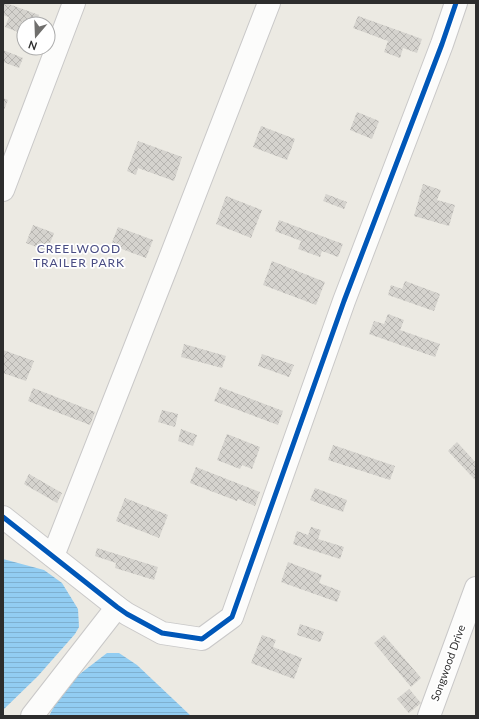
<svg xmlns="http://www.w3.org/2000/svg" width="479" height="719" font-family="Lato,sans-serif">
<defs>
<pattern id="water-rules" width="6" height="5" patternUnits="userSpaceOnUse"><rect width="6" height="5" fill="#92cdf2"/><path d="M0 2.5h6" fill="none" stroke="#7eb0d0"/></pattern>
<pattern id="building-cross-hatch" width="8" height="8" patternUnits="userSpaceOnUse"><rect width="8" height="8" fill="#d5d3ce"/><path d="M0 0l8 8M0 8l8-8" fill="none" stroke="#b7b5b1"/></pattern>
</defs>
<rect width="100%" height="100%" fill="#eceae3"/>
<!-- water -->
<g fill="url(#water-rules)">
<path d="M3,559L44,570L62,583L78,609L79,627L75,634L38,676L3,710Z"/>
<path d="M107,653H119L137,665L191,716H49L58,699L72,680Z"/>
</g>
<!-- building -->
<g fill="url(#building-cross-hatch)">
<path d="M3,3H6L39,15L36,24H30L22,21L18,32L5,27L9,17L3,15Z"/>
<path d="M358,16L422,39L417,53L403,48L400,58L384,52L388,41L353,28Z"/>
<path d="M3,50L23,58L19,68L3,62Z"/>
<path d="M3,98L8,100L3,112Z"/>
<path d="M357,112L379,121L372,139L350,130Z"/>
<path d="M261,126L295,139L287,160L253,147Z"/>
<path d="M138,141L182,157L174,181L138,168L136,175L127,171Z"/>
<path d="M423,184L441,190L437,200L455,205L449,226L414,216Z"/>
<path d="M326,194L347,202L344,209L323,201Z"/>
<path d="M226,196L262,210L251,238L216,224Z"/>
<path d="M279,220L343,244L338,257L322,251L320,257L298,249L301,241L275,231Z"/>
<path d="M33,225L54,233L47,251L26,243Z"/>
<path d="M118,227L153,240L146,258L111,245Z"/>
<path d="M272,261L325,282L316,305L263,285Z"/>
<path d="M405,281L440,294L434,311L388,295L391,285L402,289Z"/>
<path d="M388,314L404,320L400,330L440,344L435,357L369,334L374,321L384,324Z"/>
<path d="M184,344L226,356L222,368L181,357Z"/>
<path d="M3,350L34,361L26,381L3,373Z"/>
<path d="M262,354L294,365L289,377L258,366Z"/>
<path d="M220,387L283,411L278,425L214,401Z"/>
<path d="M33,388L95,412L90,425L28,401Z"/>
<path d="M162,410L178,414L175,427L158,422Z"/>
<path d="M181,429L197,435L193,446L178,441Z"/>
<path d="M227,434L260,447L252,469L242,465L240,469L217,460Z"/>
<path d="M457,442L476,463V481L448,451Z"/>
<path d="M333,445L395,466L390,480L328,460Z"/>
<path d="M196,467L260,492L255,506L238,499L237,501L190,483Z"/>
<path d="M29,474L62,493L57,503L24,484Z"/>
<path d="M315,488L347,500L343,512L310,500Z"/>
<path d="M125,498L168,515L159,538L116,521Z"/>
<path d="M311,527L321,530L318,539L344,547L340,559L293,544L297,531L308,535Z"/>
<path d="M97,548L158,567L154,580L115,568L116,563L95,556Z"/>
<path d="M288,562L322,575L319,583L341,591L337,602L281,582Z"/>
<path d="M300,624L324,632L320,642L297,635Z"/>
<path d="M262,635L276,640L273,647L302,658L294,679L251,663Z"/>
<path d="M384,635L421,678L411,687L374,643Z"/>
<path d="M409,689L421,703L409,713L397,699Z"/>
</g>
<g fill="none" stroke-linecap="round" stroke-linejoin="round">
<!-- minor casing -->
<g stroke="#c9c8c8" stroke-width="24">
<g id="minor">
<path d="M3,190L74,3"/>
<path d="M3,517L117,607L127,614L162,633L202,639L232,617L344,301L442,44L456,3"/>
<path d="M53,556L167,266L269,3"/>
<path d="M32,716L117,607"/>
<path d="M429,716L476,588"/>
</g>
</g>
<!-- minor -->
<use href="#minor" stroke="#fcfcfb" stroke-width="22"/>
<!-- cycleway casing -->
<g stroke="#fff" stroke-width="8">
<path id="cycleway" d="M3,517L117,607L127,614L162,633L202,639L232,617L344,301L442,44L456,3"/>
</g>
<!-- cycleway -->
<use href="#cycleway" stroke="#0057b8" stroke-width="5"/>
</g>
<g text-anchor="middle" stroke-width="3.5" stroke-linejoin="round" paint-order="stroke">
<!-- street labels -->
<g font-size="11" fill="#2d2d2d" stroke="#fff">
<text transform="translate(448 663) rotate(-70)" y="4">Songwood Drive</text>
</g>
<!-- neighbourhood labels -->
<g font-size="12" letter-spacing="1" fill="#494c83" stroke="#fff">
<text x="79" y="253">CREELWOOD<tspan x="79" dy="14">TRAILER PARK</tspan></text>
</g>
</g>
<!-- border -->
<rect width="479" height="719" fill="none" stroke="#2d2d2d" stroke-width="8"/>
<!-- north arrow -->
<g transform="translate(36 36) rotate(199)"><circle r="19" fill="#ffffff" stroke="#ababab"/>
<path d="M0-3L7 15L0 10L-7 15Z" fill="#706f6d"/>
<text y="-6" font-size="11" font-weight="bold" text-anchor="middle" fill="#2d2d2d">N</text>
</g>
</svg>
